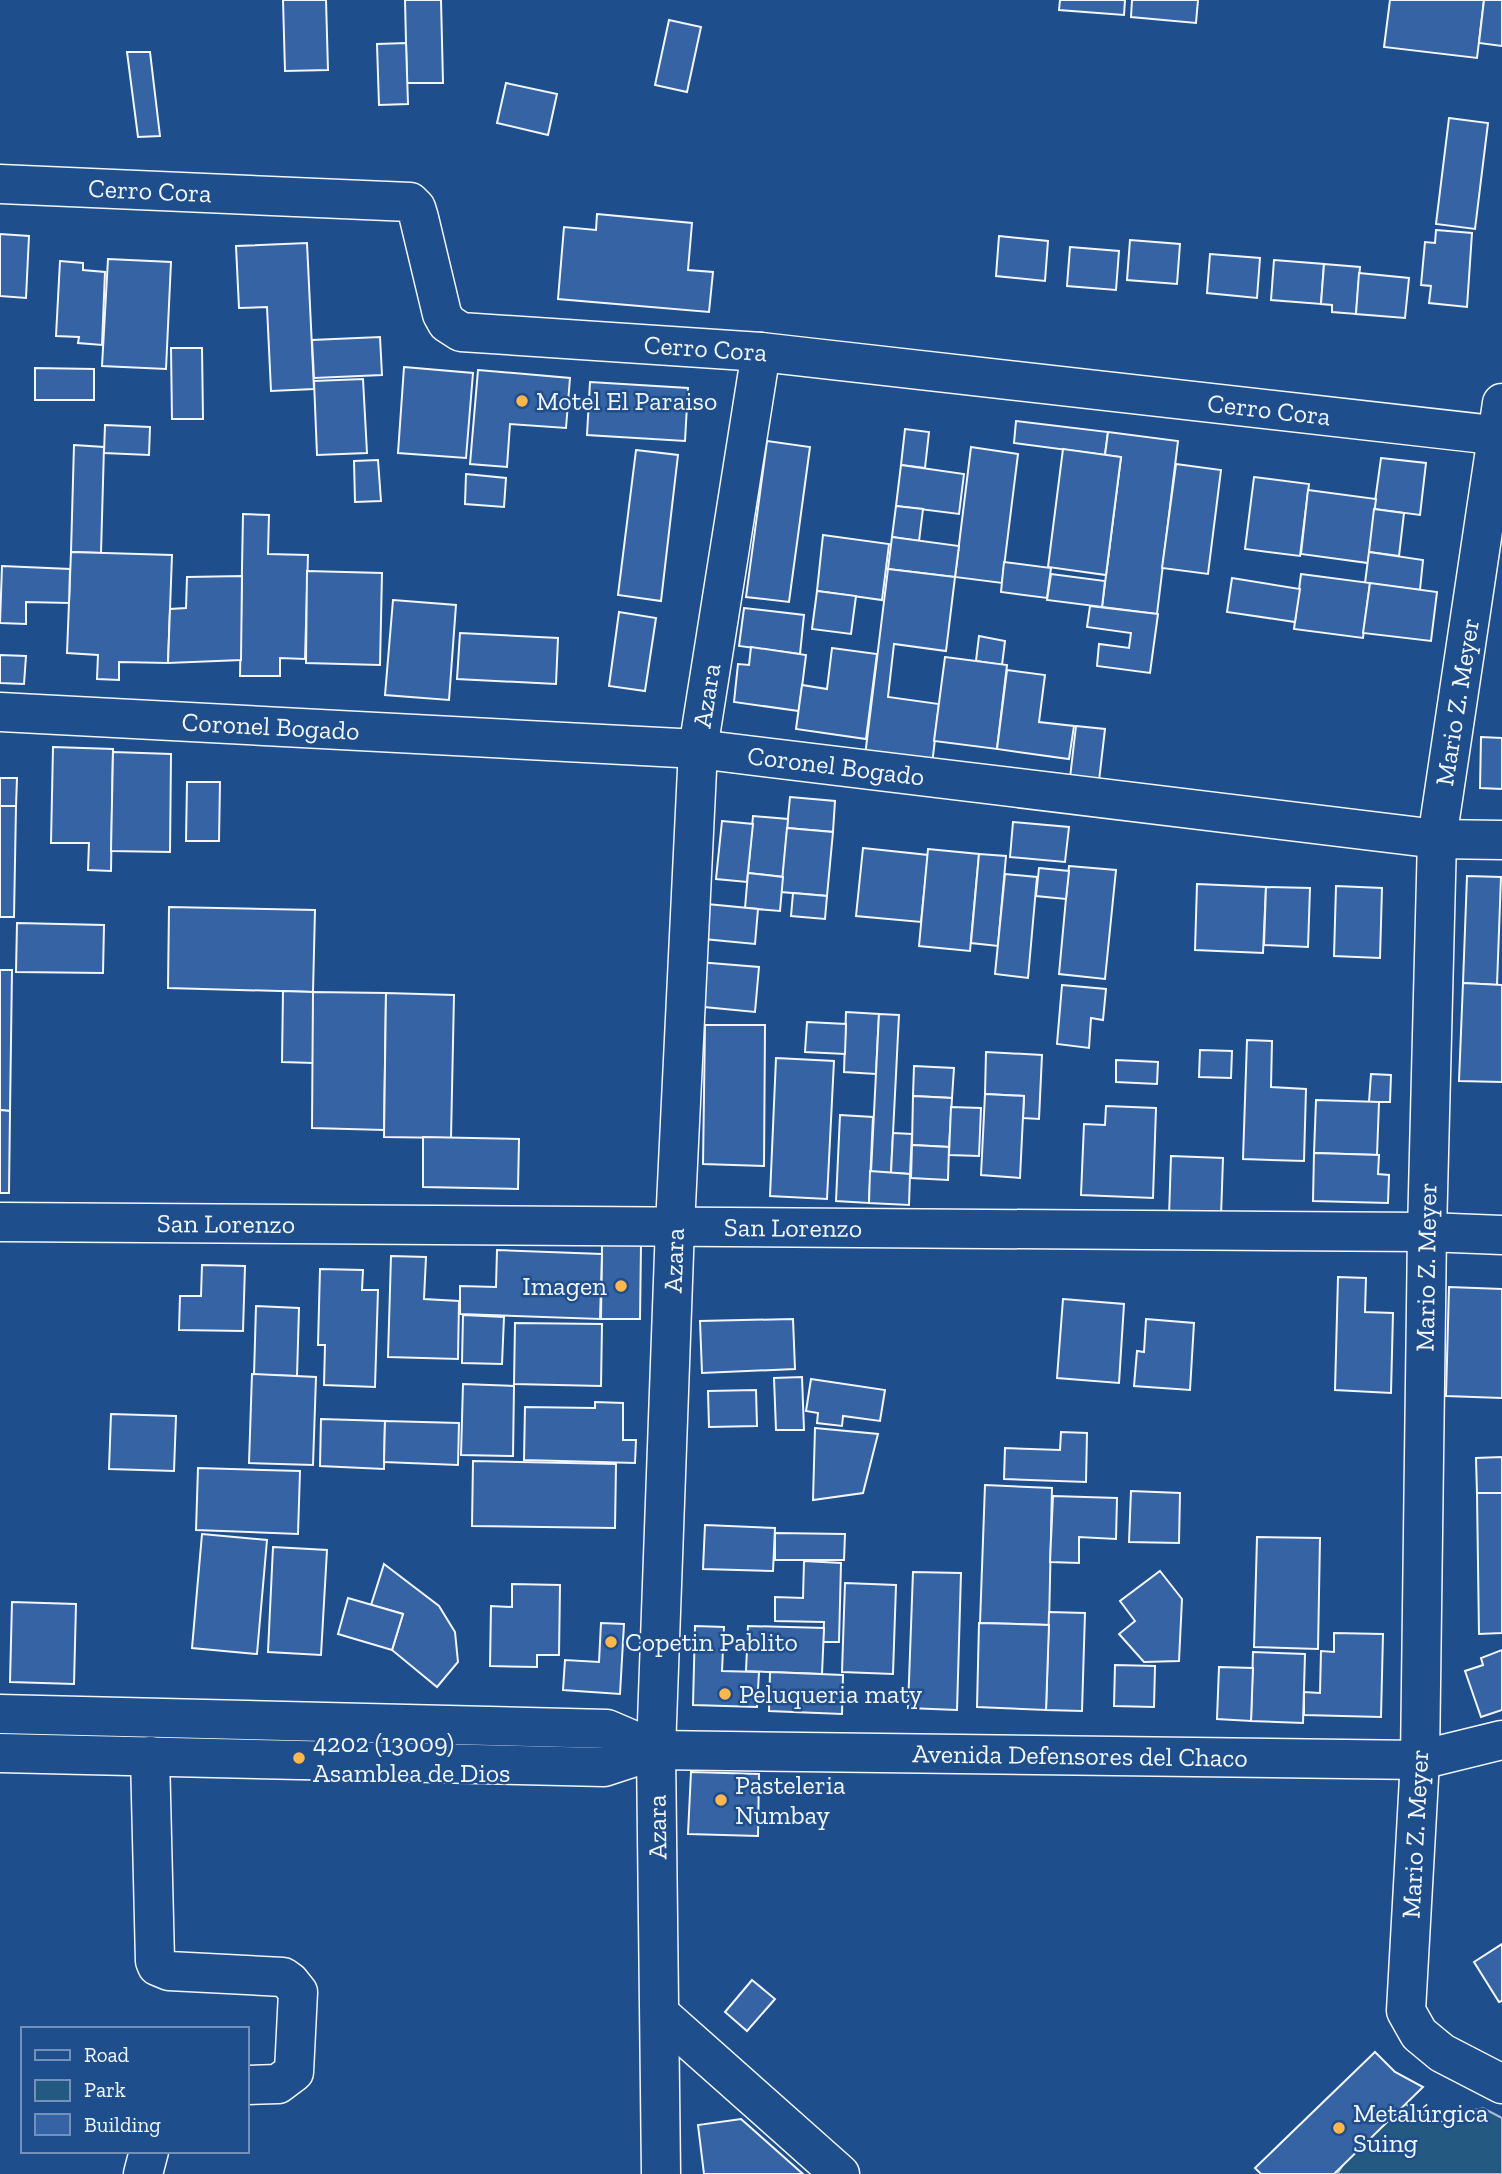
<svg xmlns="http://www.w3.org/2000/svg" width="1502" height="2174" font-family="'Zilla Slab',serif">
<rect width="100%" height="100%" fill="#1f4e8c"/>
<!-- green -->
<path fill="#245a82" stroke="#a8bbd7" stroke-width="2" d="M1405,2104L1437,2121L1454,2123L1466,2112L1483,2108L1502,2118V2174H1337L1367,2129Z"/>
<!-- building -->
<g fill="#3563a3" stroke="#f2f6ff" stroke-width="2">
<path d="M283,0H326L328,70L285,71Z"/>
<path d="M405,0H441L443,83H407Z"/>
<path d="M1060,0H1125L1124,15L1059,10Z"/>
<path d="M1132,0H1198L1196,23L1131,17Z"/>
<path d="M1390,0H1484L1477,58L1384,47Z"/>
<path d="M1484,0H1502V46L1479,43Z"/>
<path d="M669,20L701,27L687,92L655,85Z"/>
<path d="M406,43L408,104L379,105L377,44Z"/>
<path d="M127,52H150L160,136L138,137Z"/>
<path d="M506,83L557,94L548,135L497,123Z"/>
<path d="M1449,118L1488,123L1475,229L1436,224Z"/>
<path d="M597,214L692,223L688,270L713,272L709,312L558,299L564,227L596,230Z"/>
<path d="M1436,230L1472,233L1467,307L1429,303L1431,286L1421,285L1425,242L1435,243Z"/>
<path d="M0,234L29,236L26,298L0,296Z"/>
<path d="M999,236L1048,241L1045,281L996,276Z"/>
<path d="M1130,240L1180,244L1177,284L1127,280Z"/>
<path d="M307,243L314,389L271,391L267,307L239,308L236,246Z"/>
<path d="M1070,247L1119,251L1116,290L1067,286Z"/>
<path d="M1210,254L1260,258L1257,298L1207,293Z"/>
<path d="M108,259L171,262L166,369L102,366Z"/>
<path d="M1274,260L1324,264L1321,304L1271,300Z"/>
<path d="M60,261L83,263V270L105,272L102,345L78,343L79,337L56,336Z"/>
<path d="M1324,264L1360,267L1356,314L1332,312V305L1321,304Z"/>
<path d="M1359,273L1409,278L1405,318L1356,314Z"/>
<path d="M380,337L382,375L314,378L312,340Z"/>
<path d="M171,348H202L203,419H172Z"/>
<path d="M404,367L473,373L466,458L398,453Z"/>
<path d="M35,368L94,369V400H35Z"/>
<path d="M478,370L570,378L566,428L510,424L507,467L470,464Z"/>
<path d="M363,379L367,453L317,455L314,381Z"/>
<path d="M590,382L688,388L685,441L587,435Z"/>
<path d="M1016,421L1108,432L1105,455L1014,443Z"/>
<path d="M105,425L150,427L149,455L104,453Z"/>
<path d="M905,429L929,432L925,468L901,465Z"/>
<path d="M1108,432L1178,441L1157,614L1102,607L1121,457L1105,455Z"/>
<path d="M767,441L810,447L789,602L746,597Z"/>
<path d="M74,445L104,447L101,553L71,552Z"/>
<path d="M971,447L1018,454L1002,583L955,577Z"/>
<path d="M1063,449L1121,457L1106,575L1048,567Z"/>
<path d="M636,450L678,455L661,601L618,595Z"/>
<path d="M1381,458L1426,463L1420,515L1374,509Z"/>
<path d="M378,460L381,501L355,502L354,461Z"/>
<path d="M1176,464L1221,470L1208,574L1162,568Z"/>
<path d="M901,465L964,474L959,514L896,506Z"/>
<path d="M466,474L506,478L504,507L465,504Z"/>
<path d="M1254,477L1309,484L1300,556L1245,549Z"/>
<path d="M1308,490L1376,499L1368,563L1301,554Z"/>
<path d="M896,506L923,509L919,541L892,537Z"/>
<path d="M1374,509L1404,513L1399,556L1369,552Z"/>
<path d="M243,514L269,515L268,554L308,555L305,659L280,658V676H240Z"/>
<path d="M823,535L889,544L882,600L817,591Z"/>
<path d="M892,537L959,546L955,577L888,569Z"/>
<path d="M71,552L172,555L168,663L119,662V680L97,679L98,655L67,653Z"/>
<path d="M1369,552L1423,560L1420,590L1365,583Z"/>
<path d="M1004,562L1051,568L1047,598L1001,592Z"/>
<path d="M2,566L70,569L69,603L26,602V624L0,623Z"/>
<path d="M888,569L955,577L946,651L894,644L888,697L939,704L932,765L865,756Z"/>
<path d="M307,571L382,573L380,665L306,663Z"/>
<path d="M1051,574L1105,581L1102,607L1047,600Z"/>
<path d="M1301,574L1370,583L1363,638L1294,629Z"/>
<path d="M242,576L241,660L168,663L170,609L186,608L187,577Z"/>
<path d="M1232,578L1300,589L1295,622L1227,612Z"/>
<path d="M1370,583L1437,592L1431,641L1363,633Z"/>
<path d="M817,591L856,596L851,634L812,629Z"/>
<path d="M393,600L456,605L449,700L385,695Z"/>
<path d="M1090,606L1158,614L1150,673L1097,666L1099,644L1129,648L1131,633L1087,627Z"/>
<path d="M744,608L804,615L800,654L739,646Z"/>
<path d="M619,612L656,618L645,691L609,686Z"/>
<path d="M460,633L558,638L556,684L457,679Z"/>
<path d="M979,636L1005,641L1002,665L976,661Z"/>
<path d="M751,647L806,655L799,711L734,702L738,664L749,665Z"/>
<path d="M832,648L877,654L866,739L796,729L802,685L827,689Z"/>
<path d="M0,655L26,656L24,684L0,683Z"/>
<path d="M945,657L1007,665L997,749L934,741Z"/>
<path d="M1007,670L1045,675L1039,722L1074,726L1069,759L997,749Z"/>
<path d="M1076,726L1105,729L1099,781L1070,778Z"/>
<path d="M1481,737L1502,738V789L1480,788Z"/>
<path d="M53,747L113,749L111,871L88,870L89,843H51Z"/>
<path d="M113,752L171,754L170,852L111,851Z"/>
<path d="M0,778H17L16,806H0Z"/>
<path d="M187,782H220L219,841H186Z"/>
<path d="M790,797L835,801L833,832L787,828Z"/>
<path d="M0,806H16L14,917H0Z"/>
<path d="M753,816L788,819L783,877L748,873Z"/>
<path d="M722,821L753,824L747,882L716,879Z"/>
<path d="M1013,822L1069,827L1065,862L1010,857Z"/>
<path d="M787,828L833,832L827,896L781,892Z"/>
<path d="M863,848L928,855L921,922L856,916Z"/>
<path d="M928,849L979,854L970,951L919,946Z"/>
<path d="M979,854L1006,856L998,946L971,943Z"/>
<path d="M1069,866L1116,870L1105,979L1059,974Z"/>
<path d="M1039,868L1069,871L1066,899L1036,896Z"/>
<path d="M748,873L783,877L780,911L745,908Z"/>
<path d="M1005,874L1037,877L1028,978L995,974Z"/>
<path d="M1467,876L1501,877L1497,985L1463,983Z"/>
<path d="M1197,884L1266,887L1263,953L1195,950Z"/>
<path d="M1336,886L1382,888L1380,958L1334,956Z"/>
<path d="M1266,887L1310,888L1308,947L1264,945Z"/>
<path d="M793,893L827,896L825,919L791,916Z"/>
<path d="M707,904L758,909L755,944L704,939Z"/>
<path d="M169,907L315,910L313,992L168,988Z"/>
<path d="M17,923L104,925L103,973L16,972Z"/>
<path d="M698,962L759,967L755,1012L694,1006Z"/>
<path d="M0,970H12L10,1111L0,1110Z"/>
<path d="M1463,983L1502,985V1082L1459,1081Z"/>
<path d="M1062,985L1106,989L1103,1020L1091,1018L1089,1048L1057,1044Z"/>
<path d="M283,991L313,992V1063L282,1062Z"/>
<path d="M313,992L386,993L384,1130L312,1128Z"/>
<path d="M386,993L454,995L451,1138L384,1137Z"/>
<path d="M846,1012L879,1014L876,1074L844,1072Z"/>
<path d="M879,1014L899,1015L891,1173L871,1172Z"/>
<path d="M807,1022L846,1024L845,1054L805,1052Z"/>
<path d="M705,1025H765L764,1166L703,1164Z"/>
<path d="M1247,1040L1272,1041L1271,1087L1306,1089L1304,1161L1243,1159Z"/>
<path d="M1200,1050L1232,1051L1231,1078L1199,1077Z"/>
<path d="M986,1052L1042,1055L1039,1119L1023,1118L1024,1096L985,1094Z"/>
<path d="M776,1058L834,1061L827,1199L770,1196Z"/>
<path d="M1116,1060L1158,1062L1157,1084L1116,1082Z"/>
<path d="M914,1066L954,1068L952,1098L913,1096Z"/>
<path d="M1371,1074L1391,1075L1390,1102H1369Z"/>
<path d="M985,1094L1024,1096L1020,1178L981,1175Z"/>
<path d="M913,1096L952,1098L949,1147L912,1145Z"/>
<path d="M1316,1100L1379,1102L1377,1155L1314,1153Z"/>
<path d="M1106,1106L1156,1108L1153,1198L1081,1195L1084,1124L1105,1125Z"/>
<path d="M951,1107L981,1108L979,1156L949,1155Z"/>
<path d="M0,1110L10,1111L9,1193H0Z"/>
<path d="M840,1115L873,1117L869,1203L836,1201Z"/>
<path d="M893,1133L912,1134L910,1174L891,1173Z"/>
<path d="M423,1137L519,1139L518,1189L423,1187Z"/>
<path d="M912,1145L949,1147L948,1180L911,1178Z"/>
<path d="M1314,1153L1379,1155L1378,1174L1389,1175L1388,1203L1313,1201Z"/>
<path d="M1171,1156L1223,1158L1221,1217L1169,1216Z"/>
<path d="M870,1171L910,1174L909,1205L869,1203Z"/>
<path d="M602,1245H641L640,1319H601Z"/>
<path d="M497,1250L602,1254L600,1319L460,1314V1286L496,1287Z"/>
<path d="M391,1256L426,1257L424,1299L459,1301L458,1359L388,1357Z"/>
<path d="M202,1265L245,1266L243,1331L179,1330L180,1296H201Z"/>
<path d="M320,1269L363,1270L362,1290H378L375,1387L324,1385L325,1345H318Z"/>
<path d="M1338,1277L1366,1278L1365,1312L1393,1313L1391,1393L1335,1390Z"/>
<path d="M1449,1287L1502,1289V1398L1446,1396Z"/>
<path d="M1063,1299L1124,1304L1119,1383L1057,1378Z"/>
<path d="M256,1306L299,1308L297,1376L254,1375Z"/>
<path d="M463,1315L504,1317L502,1364L462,1363Z"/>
<path d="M793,1319L795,1369L702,1373L700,1321Z"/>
<path d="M1146,1319L1194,1323L1190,1390L1134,1386L1137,1351L1144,1352Z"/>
<path d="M515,1323L602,1324L601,1386L514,1384Z"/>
<path d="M252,1374L316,1377L313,1465L249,1463Z"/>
<path d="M802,1377L804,1430H776L774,1378Z"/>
<path d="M811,1379L885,1390L880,1421L843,1416L842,1426L817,1423L818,1413L806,1411Z"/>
<path d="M463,1384L514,1386L513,1456L461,1455Z"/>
<path d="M756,1390L757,1426L709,1427L708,1391Z"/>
<path d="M595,1402L623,1403V1440H636L635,1463L524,1460L525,1407L595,1408Z"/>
<path d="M111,1414L176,1416L174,1471L109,1469Z"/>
<path d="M321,1419L385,1421L384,1469L320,1466Z"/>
<path d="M385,1421L459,1423L458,1465L384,1462Z"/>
<path d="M815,1428L878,1434L863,1493L813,1500Z"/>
<path d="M1061,1432L1087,1433L1086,1482L1004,1479L1005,1448L1060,1450Z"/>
<path d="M1502,1457V1493H1477L1476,1458Z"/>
<path d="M473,1461L616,1464L615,1528L472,1526Z"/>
<path d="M198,1468L300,1471L298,1534L196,1530Z"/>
<path d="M985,1485L1052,1488L1049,1625L980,1623Z"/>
<path d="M1131,1491L1180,1493L1179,1543L1129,1542Z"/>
<path d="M1477,1493H1502V1633L1479,1634Z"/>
<path d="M1053,1496L1117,1498L1116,1539L1079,1537V1563L1050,1562Z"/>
<path d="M705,1525L775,1528L773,1571L703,1569Z"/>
<path d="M775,1533L845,1534L844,1560H775Z"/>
<path d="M202,1534L267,1540L257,1654L192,1648Z"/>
<path d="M1257,1537L1320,1538L1318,1649L1254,1647Z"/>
<path d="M273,1547L327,1550L321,1655L268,1652Z"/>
<path d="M804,1561L841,1563L839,1642H823L824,1622L775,1621V1597L803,1598Z"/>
<path d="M384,1564L439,1606L455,1632L458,1662L437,1687L392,1650L403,1614L371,1605Z"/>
<path d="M1160,1571L1182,1599L1179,1661L1144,1662L1119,1634L1135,1621L1120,1601Z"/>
<path d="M913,1572L961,1573L957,1710L908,1708Z"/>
<path d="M845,1583L896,1585L893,1674L842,1672Z"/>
<path d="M512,1584L560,1585L559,1655H537V1667L490,1666L491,1606L512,1607Z"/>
<path d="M348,1598L403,1614L392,1650L338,1634Z"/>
<path d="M12,1602L76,1604L74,1684L10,1682Z"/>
<path d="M1049,1612L1085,1613L1082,1711L1046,1710Z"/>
<path d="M601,1623L624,1624L620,1694L563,1690L565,1660L599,1662Z"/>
<path d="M979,1623L1049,1625L1046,1710L977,1707Z"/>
<path d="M695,1626L724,1627L722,1671L759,1672L757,1707L693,1705Z"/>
<path d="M748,1626L824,1628L822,1674L746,1671Z"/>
<path d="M1334,1633L1383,1634L1381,1717L1304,1715V1692L1320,1693L1321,1651L1334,1652Z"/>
<path d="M1502,1650V1710L1481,1717L1465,1671L1483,1665L1481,1658Z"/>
<path d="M1253,1652L1305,1654L1303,1723L1251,1721Z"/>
<path d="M1115,1665L1155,1666L1154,1707L1114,1706Z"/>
<path d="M1219,1667L1253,1668L1251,1721L1217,1719Z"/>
<path d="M770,1672L843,1675L842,1714L769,1711Z"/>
<path d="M691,1772L759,1774L758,1836L688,1834Z"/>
<path d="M1502,1944V2001L1499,2002L1474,1962Z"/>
<path d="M752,1980L775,1999L747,2031L725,2012Z"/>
<path d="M1375,2052L1395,2072L1423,2087L1334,2174H1261L1255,2168Z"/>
<path d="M741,2119L803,2174H704L698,2125Z"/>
</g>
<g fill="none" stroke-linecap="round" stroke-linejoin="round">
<!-- minor casing -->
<g stroke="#f2f6ff" stroke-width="41">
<g id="minor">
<path id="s1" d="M0,184L410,202L416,208L419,218L442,314L447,323L461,332L761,352L1502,436"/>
<path d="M1502,403L1437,839L1427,1232L1420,1760L1406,2011L1419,2034L1442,2053L1502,2084"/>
<path id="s2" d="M0,712L698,749L1437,839L1502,840"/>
<path id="s3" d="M0,1222L1427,1232L1502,1235"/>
<path d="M0,1714L607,1729L656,1750"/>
<path id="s4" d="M0,1753L604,1767L656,1750L1420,1760L1502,1740"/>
<path d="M150,1756L155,1961L157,1966L169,1971L283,1977L290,1982L298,1992L294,2072L278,2084L247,2085"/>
<path d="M660,2014L840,2174"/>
<path d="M143,2174L149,2151"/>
<path id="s5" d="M661,2174L656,1750L675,1226L698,749L761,352"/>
</g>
</g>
<!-- minor -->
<use href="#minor" stroke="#1f4e8c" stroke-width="38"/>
</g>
<!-- markers -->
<g fill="#ffb74d" stroke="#1f4e8c" stroke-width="2.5">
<circle cx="522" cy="401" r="7"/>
<circle cx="621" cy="1286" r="7"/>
<circle cx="611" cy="1642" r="7"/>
<circle cx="725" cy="1694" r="7"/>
<circle cx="299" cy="1758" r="7"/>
<circle cx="721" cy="1800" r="7"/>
<circle cx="1339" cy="2128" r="7"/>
</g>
<g text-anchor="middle" stroke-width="5" stroke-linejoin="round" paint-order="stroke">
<!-- street labels -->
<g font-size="26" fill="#f2f6ff" stroke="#1f4e8c">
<text dy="9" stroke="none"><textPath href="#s1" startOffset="150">Cerro Cora</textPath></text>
<text dy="9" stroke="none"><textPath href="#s1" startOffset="800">Cerro Cora</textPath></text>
<text dy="9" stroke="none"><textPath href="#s1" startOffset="1367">Cerro Cora</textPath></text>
<text dy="9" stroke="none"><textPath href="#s5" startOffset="1480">Azara</textPath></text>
<text transform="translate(1457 702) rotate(-81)" y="9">Mario Z. Meyer</text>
<text dy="9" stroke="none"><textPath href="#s2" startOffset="271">Coronel Bogado</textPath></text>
<text dy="9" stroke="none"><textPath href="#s2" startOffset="838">Coronel Bogado</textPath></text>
<text dy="9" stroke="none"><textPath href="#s3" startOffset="226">San Lorenzo</textPath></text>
<text dy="9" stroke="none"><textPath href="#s3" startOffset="793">San Lorenzo</textPath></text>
<text dy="9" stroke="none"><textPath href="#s5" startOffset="914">Azara</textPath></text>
<text transform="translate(1426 1267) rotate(-89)" y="9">Mario Z. Meyer</text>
<text dy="9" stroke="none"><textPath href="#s4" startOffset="1083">Avenida Defensores del Chaco</textPath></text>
<text transform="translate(657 1827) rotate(-91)" y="9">Azara</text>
<text transform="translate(1415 1834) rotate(-87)" y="9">Mario Z. Meyer</text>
</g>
<!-- poi labels -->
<g font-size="26" fill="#f2f6ff" stroke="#1f4e8c" text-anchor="start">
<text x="536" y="410">Motel El Paraiso</text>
<text x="607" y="1295" text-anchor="end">Imagen</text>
<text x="625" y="1651">Copetin Pablito</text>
<text x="739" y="1703">Peluqueria maty</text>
<text x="313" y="1752">4202 (13009)<tspan x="313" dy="30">Asamblea de Dios</tspan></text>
<text x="735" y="1794">Pasteleria<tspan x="735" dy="30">Numbay</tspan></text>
<text x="1353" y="2122">Metalúrgica<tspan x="1353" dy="30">Suing</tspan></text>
</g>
</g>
<!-- legend -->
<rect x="21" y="2027" width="228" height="126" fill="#1f4e8c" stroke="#7391ba" stroke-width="2"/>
<rect x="35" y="2050" width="35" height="10" fill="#1f4e8c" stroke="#7391ba" stroke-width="2"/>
<text x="84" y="2062" font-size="21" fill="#f2f6ff">Road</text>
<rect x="35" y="2080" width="35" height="21" fill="#245a82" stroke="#7391ba" stroke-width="2"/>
<text x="84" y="2097" font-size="21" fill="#f2f6ff">Park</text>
<rect x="35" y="2114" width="35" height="21" fill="#3563a3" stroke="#7391ba" stroke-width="2"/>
<text x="84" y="2132" font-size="21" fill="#f2f6ff">Building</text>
</svg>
